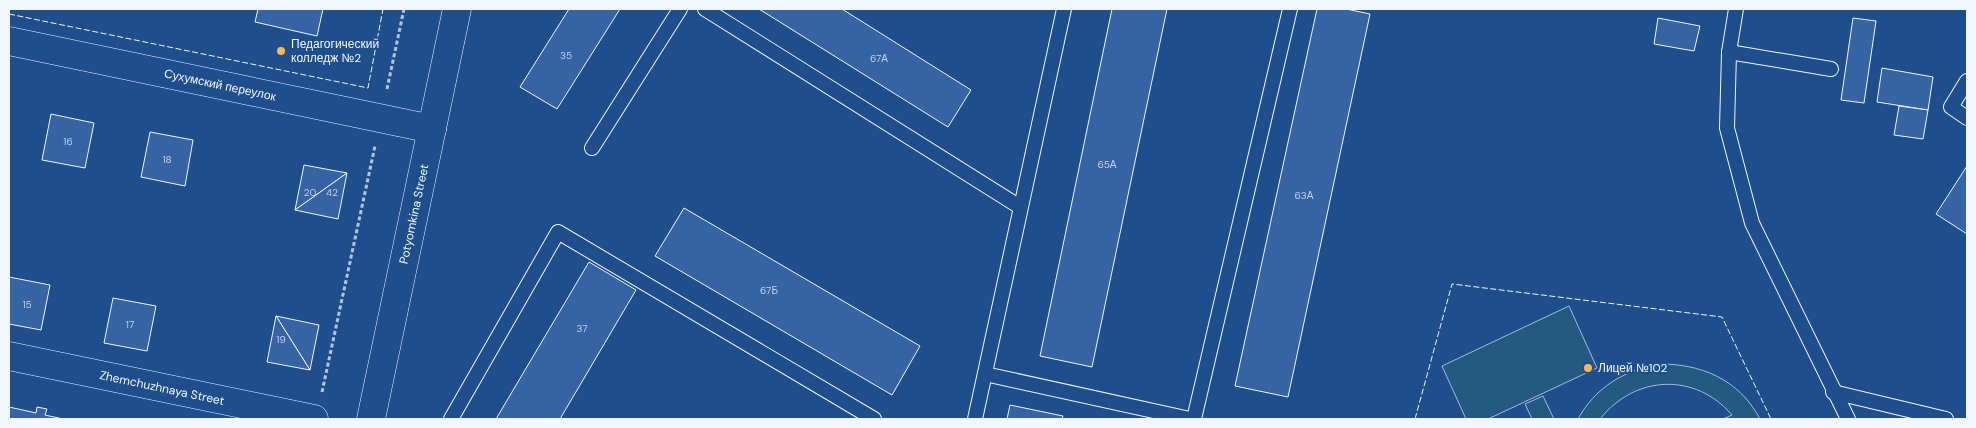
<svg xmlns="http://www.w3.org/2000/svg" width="1976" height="428" font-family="'DM Sans',sans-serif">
<rect width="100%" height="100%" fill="#1f4e8c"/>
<!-- green -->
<g fill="#245a82" stroke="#a8bbd7">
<path d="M1569,306L1597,368L1488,419H1466L1442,366Z"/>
<path d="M1656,364C1700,363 1739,379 1760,419H1723L1732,415C1695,372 1635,375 1600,419H1578C1595,388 1622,372 1656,364Z"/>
<path d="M1543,396L1554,419H1532L1525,404Z"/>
</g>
<!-- building -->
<g fill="#3563a3" stroke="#f2f6ff">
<path d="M258,9H323L317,36L255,22Z"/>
<path d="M569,9H620L557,109L520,87Z"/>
<path d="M759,9H842L971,90L948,127Z"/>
<path d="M1112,9H1167L1092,367L1040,356Z"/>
<path d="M1317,9H1346L1370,14L1288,397L1235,386Z"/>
<path d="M1658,18L1700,26L1694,51L1654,44Z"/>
<path d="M1853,18L1876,21L1864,103L1841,100Z"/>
<path d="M1882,68L1933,77L1928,110L1877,102Z"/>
<path d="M1899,106L1928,110L1923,139L1894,135Z"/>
<path d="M51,114L94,123L85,168L42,160Z"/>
<path d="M150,132L193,140L185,186L141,177Z"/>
<path d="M304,165L347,173L295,210Z"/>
<path d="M1967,166V234L1936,214Z"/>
<path d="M347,173L338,219L295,210Z"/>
<path d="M684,208L920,346L892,395L655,256Z"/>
<path d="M589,262L636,290L560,419H496Z"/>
<path d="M9,277L50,285L41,330L9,324Z"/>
<path d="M113,298L156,306L147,351L104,343Z"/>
<path d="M276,316L319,325L310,370Z"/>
<path d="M276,316L310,370L267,362Z"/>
<path d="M1010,405L1063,416L1062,419H1007Z"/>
<path d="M9,407L36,413L37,407L47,409L45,415L63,419H9Z"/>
</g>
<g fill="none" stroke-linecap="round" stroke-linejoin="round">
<!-- lane casing -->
<g stroke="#f2f6ff" stroke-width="16">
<g id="lane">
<path d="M705,9L1020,207"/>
<path d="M1736,9L1729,52L1727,128L1752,223L1848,419"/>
<path d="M1729,52L1831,69"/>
<path d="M1967,81L1951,107L1967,118"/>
<path d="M592,148L680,9"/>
<path d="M985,374L1190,419"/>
<path d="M1833,392L1946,419"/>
<path d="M451,419L558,232L874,419"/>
<path d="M975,419L1064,9"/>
<path d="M1194,419L1290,9"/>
</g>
</g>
<!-- street casing -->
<g stroke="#f2f6ff" stroke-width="29">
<g id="street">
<path d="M9,41L432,129"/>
<path d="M9,356L314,419"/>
</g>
</g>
<!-- secondary casing -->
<g stroke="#f2f6ff" stroke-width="29">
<path id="secondary" d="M371,419L457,9"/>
</g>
<!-- path -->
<g stroke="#b3c4dc" stroke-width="3" stroke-dasharray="4 2.5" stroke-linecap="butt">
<path d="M387,89L404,9"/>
<path d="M322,392L375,146"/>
</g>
<!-- lane -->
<use href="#lane" stroke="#1f4e8c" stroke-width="14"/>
<!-- street -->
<use href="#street" stroke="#1f4e8c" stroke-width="28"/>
<!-- secondary -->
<use href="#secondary" stroke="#1f4e8c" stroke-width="28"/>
<!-- fence -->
<g stroke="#f2f6ff" stroke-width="1" stroke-dasharray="6 2.5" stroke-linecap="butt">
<path d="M9,14L368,88L383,9"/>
<path d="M1415,419L1452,284L1722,317L1771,419"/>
</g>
</g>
<!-- markers -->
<g fill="#ffb74d" stroke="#1f4e8c" stroke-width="2">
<circle cx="281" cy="51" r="5"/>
<circle cx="1588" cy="368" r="5"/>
</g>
<g text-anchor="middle" stroke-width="4" stroke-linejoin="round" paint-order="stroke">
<!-- number labels -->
<g font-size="10" fill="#c3d1e8">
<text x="566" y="59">35</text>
<text x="879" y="62">67А</text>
<text x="68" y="145">16</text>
<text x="167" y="163">18</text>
<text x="1107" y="168">65А</text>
<text x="310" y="196">20</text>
<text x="332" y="196">42</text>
<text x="1304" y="199">63А</text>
<text x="769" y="294">67Б</text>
<text x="27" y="308">15</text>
<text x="130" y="328">17</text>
<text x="582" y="332">37</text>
<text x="281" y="343">19</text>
</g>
<!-- poi labels -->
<g font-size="12" fill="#f2f6ff" stroke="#1f4e8c" text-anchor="start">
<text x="291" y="48">Педагогический<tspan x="291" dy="14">колледж №2</tspan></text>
<text x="1598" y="372">Лицей №102</text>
</g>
<!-- street labels -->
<g font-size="12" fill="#f2f6ff" stroke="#1f4e8c">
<text transform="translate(220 85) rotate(12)" y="4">Сухумский переулок</text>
<text transform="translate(414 214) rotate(-78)" y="4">Potyomkina Street</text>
<text transform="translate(162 388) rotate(12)" y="4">Zhemchuzhnaya Street</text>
</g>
</g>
<!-- border -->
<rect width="1976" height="428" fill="none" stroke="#f2f6ff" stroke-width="20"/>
</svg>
